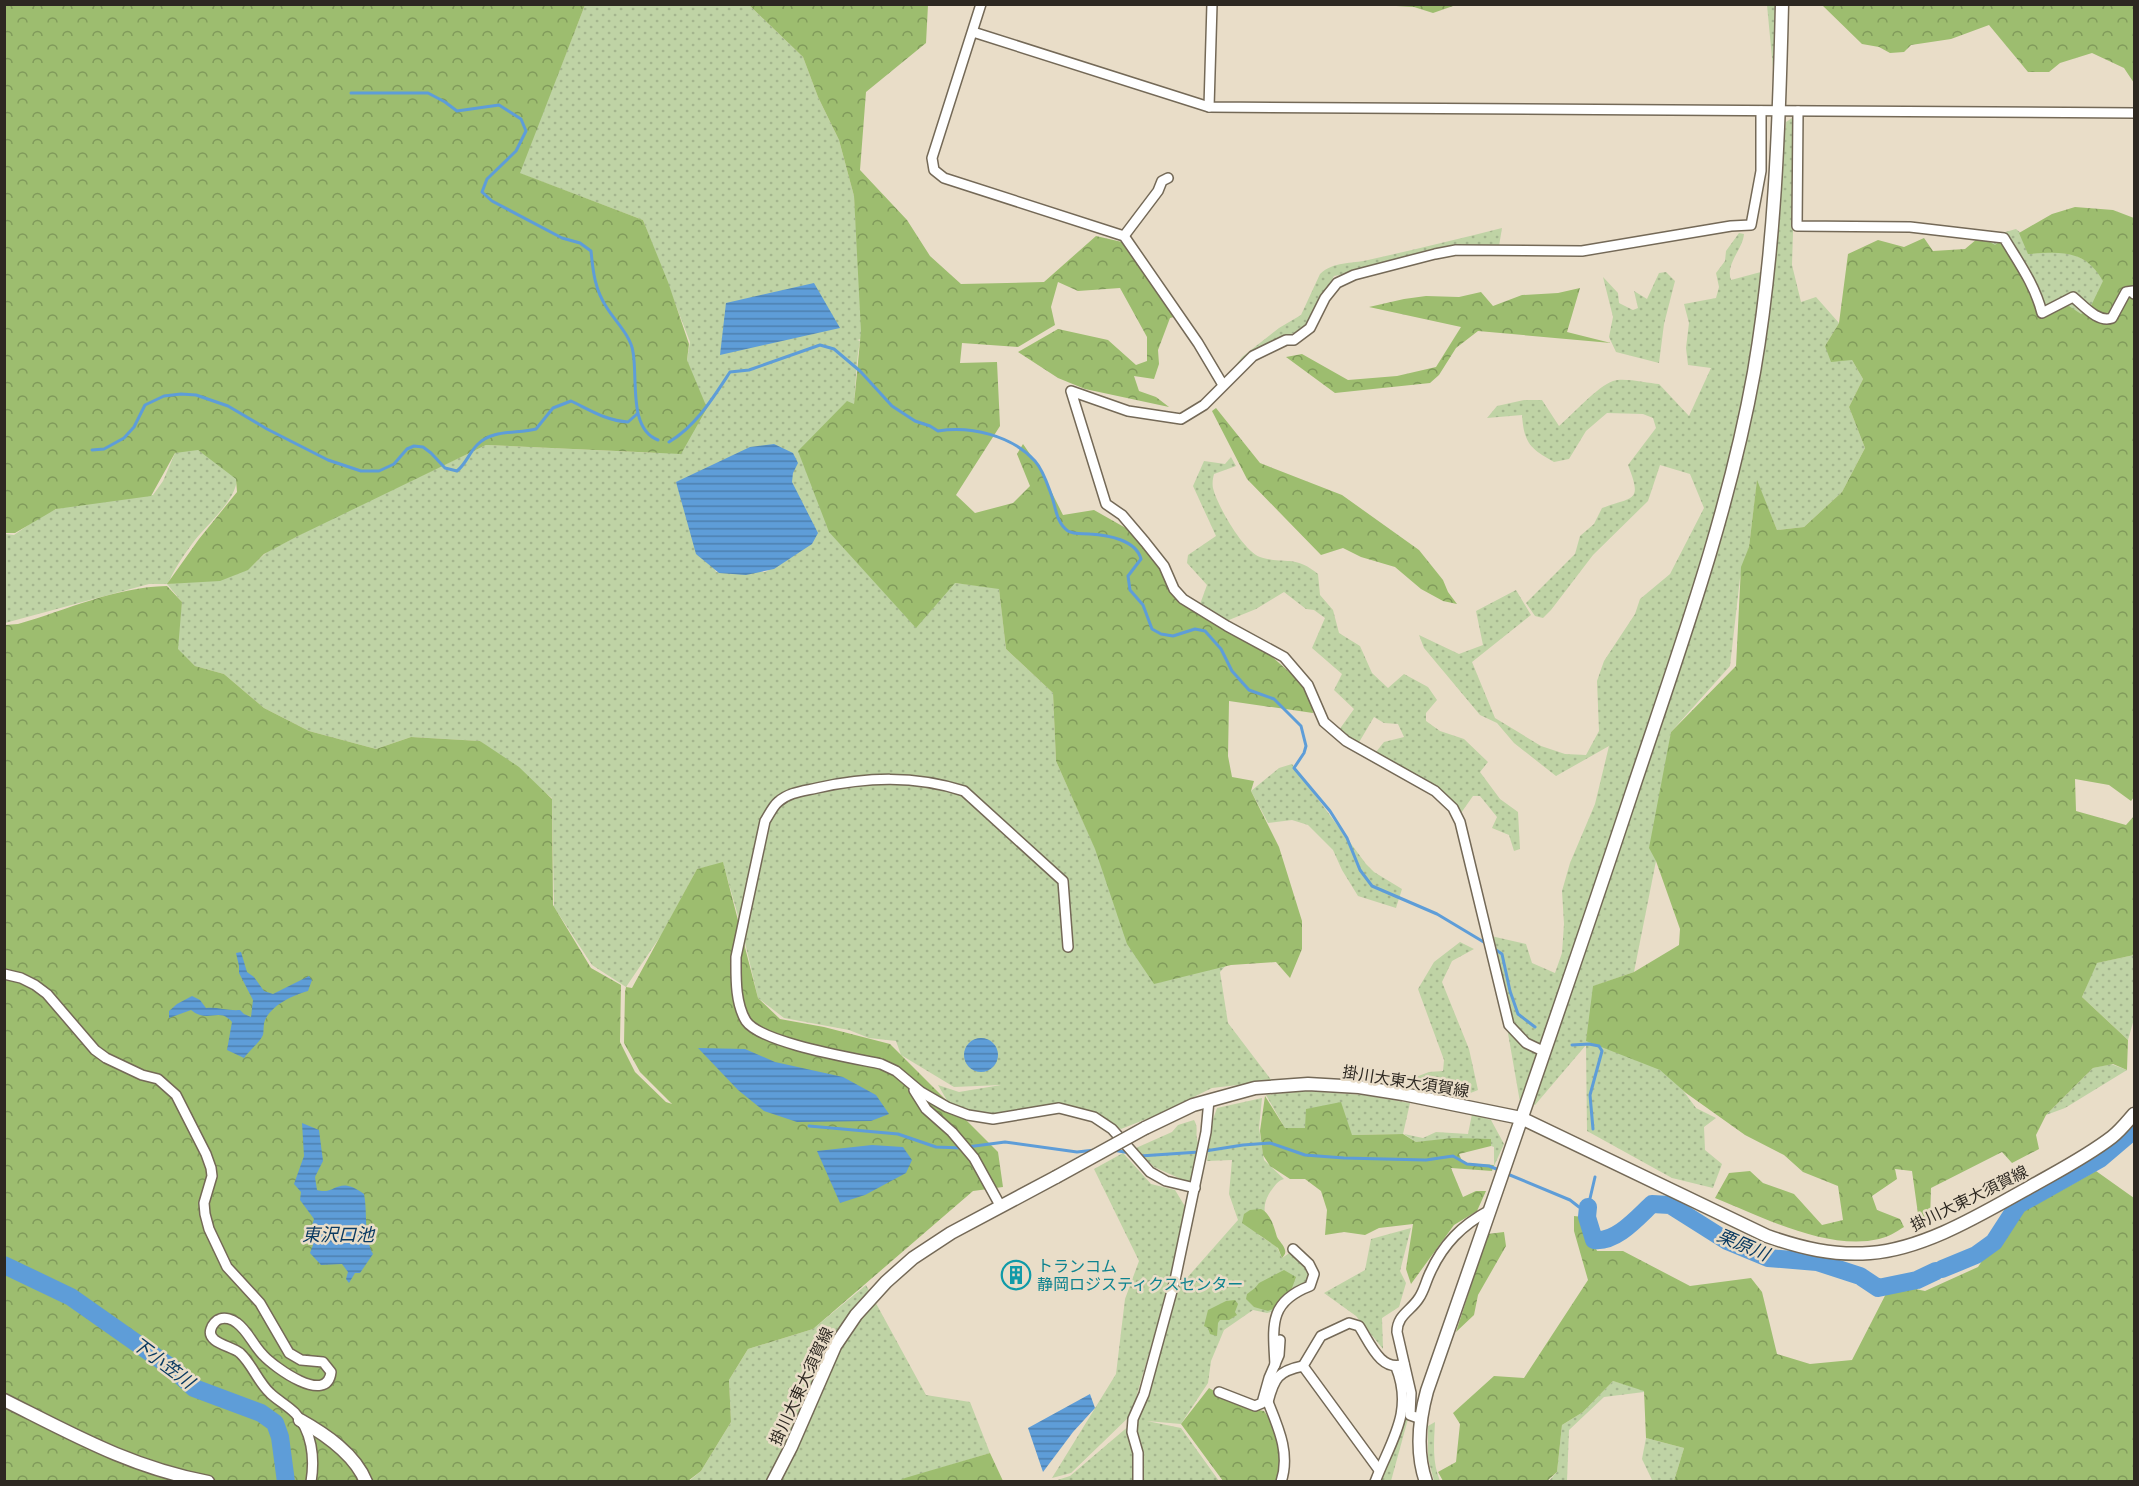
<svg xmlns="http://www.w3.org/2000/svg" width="2139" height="1486" font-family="Rubik,'Noto Sans JP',sans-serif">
<defs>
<pattern id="grass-dots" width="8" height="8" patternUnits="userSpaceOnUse" patternTransform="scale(1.5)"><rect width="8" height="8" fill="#bfd3a5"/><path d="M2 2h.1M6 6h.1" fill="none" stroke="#a4b58e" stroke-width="1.8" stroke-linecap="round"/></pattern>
<pattern id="forest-crowns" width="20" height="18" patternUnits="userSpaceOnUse" patternTransform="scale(1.5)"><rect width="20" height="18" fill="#9dbd6f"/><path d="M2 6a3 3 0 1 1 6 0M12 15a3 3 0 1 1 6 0" fill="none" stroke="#809a5b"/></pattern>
<pattern id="water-rules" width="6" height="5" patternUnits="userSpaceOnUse" patternTransform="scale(1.5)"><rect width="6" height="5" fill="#5e9dd8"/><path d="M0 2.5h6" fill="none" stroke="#4e80af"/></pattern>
</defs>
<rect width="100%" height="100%" fill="#e9ddc8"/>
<!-- grass -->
<g fill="url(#grass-dots)" fill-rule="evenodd">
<path d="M585,5H749L803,57L818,97L839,140L854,196L861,299V339L857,340L860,341C856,362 856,383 854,405L955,583L999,588L1006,649L1053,693L1056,761L1095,848L1229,962L1220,972L1228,1023L1272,1081L1212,1088L1159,1114L1121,1129L1094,1117L1059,1108L986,1118L952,1109L938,1085L959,1092L1001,1085L954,1087L901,1055L896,1041L869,1038L849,1030L784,1018L758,998L742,930L723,863L697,869L662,934L626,987L592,965L554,907L552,798L480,741L411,737L376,749L309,731L264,708L224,674L195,666L177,649L182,602L167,584H149L5,623V534L14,535L41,516L85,496L118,494L153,495L163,481L175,453L195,448L226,468L237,479C236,501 205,526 192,544C183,556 173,571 168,584L247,570L267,552L336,516L486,445L657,453L693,379L687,360L690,342L643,220L519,173ZM793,473L769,570L765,572H716L676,482Z"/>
<path d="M1767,5H1775L1776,100Z"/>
<path d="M1792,118L1796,136L1792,265L1801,302L1816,297L1839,323L1825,346L1852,360L1863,379L1849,407L1865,448L1842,492L1804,527L1777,530L1757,482L1749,547L1740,578L1730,666L1671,732L1656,861L1634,972L1594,986L1660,1070L1674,1078L1696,1108L1716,1118L1704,1127L1705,1150L1722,1164L1713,1188L1672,1178L1587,1131L1586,1045L1535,1105L1520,1102L1491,936L1526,944L1532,963L1555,973L1562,953L1564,924L1562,891L1570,863L1595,804L1609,746L1556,776L1514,743L1497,723L1480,715L1424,648L1419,635L1459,654L1483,645L1476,611L1516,590L1531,615L1472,662L1495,718L1541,746L1565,754L1586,755L1599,731L1597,681L1604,661L1635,614L1640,599L1670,574L1704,508L1690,474L1660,465L1648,501L1593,555L1551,610L1543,618L1535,616L1526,603L1575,554L1580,536L1594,524L1602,508C1633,496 1643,503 1628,465L1656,428L1653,418L1643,414L1607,413L1586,431L1569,459L1554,462C1531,449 1524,444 1522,415L1487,418L1497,406L1524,400H1542L1559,426C1572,415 1598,386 1613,381C1623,377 1648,383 1659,384L1689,416L1711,368L1688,365L1686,348L1689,323L1684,304L1716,298L1719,287L1716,273L1725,261L1726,251L1739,233L1744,234C1743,249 1725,264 1731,280L1772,269L1786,122Z"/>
<path d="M1502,228L1499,246L1334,276L1307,326L1258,351L1227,377L1242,357L1279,328L1301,315L1320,274C1334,261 1351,264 1368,260C1413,250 1458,239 1502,228Z"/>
<path d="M2016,229C2037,248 2070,247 2093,266C2098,269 2101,276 2105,281L2093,310L2085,315L2036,316L1987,240L1988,237Z"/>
<path d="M1666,272L1675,281L1664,324L1659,363L1616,352L1609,337L1613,317L1603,277L1618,293L1619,303L1633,310L1638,308L1634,291L1647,299L1659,273Z"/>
<path d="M1231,457L1236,466L1214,474C1213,478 1212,483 1213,488C1217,505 1243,551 1260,557C1284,565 1294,554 1318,574L1320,595L1333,610L1339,633L1360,646L1372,673L1388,688L1404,674L1428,687L1437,700L1426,713V721L1440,731L1464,739L1488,762L1480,772L1500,799L1518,812L1520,849L1514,851L1509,835L1492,828L1497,817L1480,796H1473L1461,813L1435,789L1376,752L1384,742L1404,737L1398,724L1384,723L1374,717L1358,744L1339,730L1354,709L1334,690L1342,674L1312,648L1325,618L1314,610L1306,609L1284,592L1256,609L1224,622L1199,607L1207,585L1187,563L1188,555L1216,536L1193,486L1204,461L1225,464Z"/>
<path d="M1292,764L1366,864L1374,872L1402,889L1396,908L1358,896L1342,870L1333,850L1308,825L1292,820L1268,823L1251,791L1279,768Z"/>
<path d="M1460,942L1474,949L1452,961L1442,982L1469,1049L1478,1090L1468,1094L1408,1080L1429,1072L1443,1071L1444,1060L1418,989L1434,962Z"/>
<path d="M2134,955V1019L2128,1040L2082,997L2096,963Z"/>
<path d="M2111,1064L2127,1070L2065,1108L2046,1115L2093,1068Z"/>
<path d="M1307,1091L1363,1095L1410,1103L1403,1134L1352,1135L1305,1128H1285L1266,1095Z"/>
<path d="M1262,1098L1259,1128L1264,1160L1284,1179C1278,1181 1277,1183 1273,1188C1260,1205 1265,1215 1269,1235H1259L1277,1247L1282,1258L1291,1252L1309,1264L1311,1284L1279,1310L1267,1313L1253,1310L1224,1330L1211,1361L1208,1383L1181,1424L1147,1421L1181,1428L1219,1481L1051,1482L1070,1476L1137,1419L1171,1296L1238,1220L1229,1194L1232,1160L1207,1161L1212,1122L1217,1108Z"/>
<path d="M1472,1114L1491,1120L1504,1144L1494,1166V1147L1491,1146V1139H1453L1416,1142L1404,1134L1423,1138L1436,1132L1468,1134Z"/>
<path d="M1194,1120C1200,1130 1193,1134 1200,1147L1190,1183L1154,1167L1136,1148L1172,1132L1178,1125Z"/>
<path d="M1123,1153L1151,1184L1175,1190L1186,1208L1173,1271L1131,1415L1071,1473L1052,1478L1116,1374L1125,1299L1139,1261L1094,1169Z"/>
<path d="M1411,1228L1400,1271L1406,1283L1399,1307L1382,1318L1383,1349L1356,1316L1324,1293L1365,1270L1371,1239Z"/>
<path d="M866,1285L926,1395L970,1402L990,1453L898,1481L688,1482L701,1471L731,1422L729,1380L748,1349L813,1329Z"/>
<path d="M1613,1381L1644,1390V1392L1604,1397L1569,1430L1567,1481L1548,1482L1557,1472L1562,1425L1583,1412Z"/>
<path d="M1403,1405L1411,1408L1391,1481L1375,1482Z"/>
<path d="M1435,1422C1434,1442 1432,1462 1440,1481H1434L1428,1458V1426Z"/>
<path d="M1646,1438L1684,1448L1674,1481L1652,1480L1642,1459Z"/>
</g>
<!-- forest -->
<g fill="url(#forest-crowns)">
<path d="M5,4L585,5L520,173L643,220L668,282L689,344L687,360L707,408L681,454L486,445L298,536L264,554L248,570L220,581L167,584L199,539L237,492L236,479L198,450L175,453L151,496L56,509L15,533H5Z"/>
<path d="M749,5H928L926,43L866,92L860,170L907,220L930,256L961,284L1044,282L1096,236L1122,242L1142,271L1178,316L1170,318L1158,350L1159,364L1154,379L1134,376L1139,391L1156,397L1169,407L1085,389L1058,378L1018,352L1058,329L1108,340L1136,365L1147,361V337L1120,288L1078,291L1058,282L1051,307L1055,325L1018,347L962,343L960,363L997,362L1000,426L956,495L975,513L1013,503L1030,486L1017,454L1023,444L1039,467L1063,515L1094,510L1131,531L1156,556L1167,583L1262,648L1310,690L1313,713L1229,701L1228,756L1232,777L1254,781L1251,791L1279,847L1302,921V949L1290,978L1276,962L1231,965L1154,984L1127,944L1095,849L1056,761L1053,693L1006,649L999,589L955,583L916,628L829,532L798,451L847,401L854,404L861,331L854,196L839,140L818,97L803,57Z"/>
<path d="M1378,5H1456L1433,13L1414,7Z"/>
<path d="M1822,5H2134V83L2124,68L2092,53L2060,63L2049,72H2028L1989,25L1951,39L1911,45L1904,52L1890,53L1879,47L1862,44Z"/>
<path d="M2075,207L2113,210L2134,218V797L2131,801L2109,785L2075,779L2076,811L2126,825L2134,816V955L2097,963L2082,997L2128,1040L2127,1070L2113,1064L2093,1068L2046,1115L2036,1135L2039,1149L2012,1163L2002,1152L1931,1188L1930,1221H1919L1912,1171L1895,1169L1897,1179L1872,1196L1877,1210L1900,1219L1904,1227C1896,1232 1888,1237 1879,1239C1828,1251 1762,1217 1715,1198L1729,1173L1750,1171L1763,1183L1794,1194L1822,1225L1843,1220L1838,1186L1803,1172L1784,1155L1745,1135L1686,1093L1660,1070L1586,1041L1593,986L1634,972L1679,945L1680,929L1656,861L1649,848L1671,732L1736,666L1741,567L1749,547L1757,480L1777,530L1804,527L1842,492L1865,448L1849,407L1863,379L1852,360L1831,362L1825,346L1839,323L1848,254L1878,240L1904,247L1924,238L1933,251L1965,249L1977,239H1985L1995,245L2003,239L2024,274L2032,276L2041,310L2069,306L2081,314L2089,310L2103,281C2085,249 2061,252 2028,254L2019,233L2052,214Z"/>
<path d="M1580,288L1567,332L1611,343L1478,331L1456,348L1439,375L1430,383L1335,393L1286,357L1302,354L1348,380L1397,376L1436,367L1461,327L1369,307L1404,299L1426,296L1459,297L1481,292L1493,306L1522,295L1558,293Z"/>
<path d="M1216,408L1260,463L1342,495L1419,550L1443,580L1448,592L1457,604L1443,601L1421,589L1395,567L1361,557L1343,548L1321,555L1247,479L1212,411Z"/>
<path d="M167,586L182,602L178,649L195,666L224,674L264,708L309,731L376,749L411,737L480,741L519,767L552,799L553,905L591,968L621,985L620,1042L635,1072L666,1102L672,1104L640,1072L624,1043L625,992L626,987L632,988L697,869L723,862L758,998L780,1019L824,1027L890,1044L998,1152L1003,1187L973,1191L813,1329L748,1349L729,1380L731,1422L701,1471L688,1481L5,1482V625L18,624C67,610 115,587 167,586Z"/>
<path d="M1265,1096L1285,1128H1305L1306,1109L1341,1102L1352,1135L1403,1134L1416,1142L1452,1138L1491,1139V1146L1459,1154L1463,1163L1494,1165L1492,1171L1451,1168L1463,1197L1476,1191H1486L1477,1211L1454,1225L1411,1284L1406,1269L1413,1224L1379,1228L1365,1235L1344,1232L1325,1235L1327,1210L1321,1191L1305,1179H1290L1270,1166L1263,1155L1260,1131Z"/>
<path d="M2096,1171L2134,1198V1481H1674L1684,1448L1646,1438L1644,1391L1613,1381L1583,1412L1562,1425L1557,1472L1547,1481H1443L1438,1472L1456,1462L1460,1424L1453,1413L1494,1376L1524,1378L1588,1280L1574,1231V1216L1583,1217L1597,1251H1623L1690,1286L1751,1278L1762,1292L1777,1354L1810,1364L1852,1360L1891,1284L1925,1291L1978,1267L2016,1210L2035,1205Z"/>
<path d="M1261,1209C1271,1214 1274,1227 1277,1237C1279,1241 1284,1245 1285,1250C1286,1254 1284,1255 1282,1258L1278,1248L1242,1223L1244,1214L1250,1210Z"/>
<path d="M1504,1232L1506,1246L1478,1295L1474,1315L1456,1332L1488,1234Z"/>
<path d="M1284,1270L1296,1277L1292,1288L1283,1298L1284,1304L1268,1311L1254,1307L1246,1299L1247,1294L1255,1288L1259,1283Z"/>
<path d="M1235,1300L1238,1304L1235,1312L1237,1315L1229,1320H1220L1218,1323L1217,1336L1210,1334L1208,1328L1204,1326L1208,1310L1226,1301Z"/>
<path d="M1209,1388L1243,1407L1264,1411L1273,1424L1283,1466L1277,1481H1223L1181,1424Z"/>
<path d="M990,1453L1003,1481H898L905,1478Z"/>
</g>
<!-- water -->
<g fill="url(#water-rules)">
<path d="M814,283L840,328L720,355L726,303Z"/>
<path d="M774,444L793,453L798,463L793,473L792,482L818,533L812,544L774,569L746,575L719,573L696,554L676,482L750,447Z"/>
<path d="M241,952L247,972L254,977L264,991L273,994L309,976L312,980L308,991C293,995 272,1005 265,1020C263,1025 264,1031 263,1035C260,1042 249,1051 244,1058L227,1050L232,1022C221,1009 212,1019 200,1015C196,1014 194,1012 191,1010L169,1018V1011L177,1004L192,996L200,1000L206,1008C218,1007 228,1011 240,1010L244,1014L251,1017L253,1000L239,973V966L236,953Z"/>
<circle cx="981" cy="1055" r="17"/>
<path d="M698,1048L745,1049L775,1062L843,1077L876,1095L889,1114L871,1121L797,1122L764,1111L738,1090Z"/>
<path d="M302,1123L319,1130L323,1161L315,1177L317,1190C336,1196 337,1174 364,1194C368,1215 363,1235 373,1254L360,1273H355L349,1283L346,1279L348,1272L342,1264L321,1265L310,1253L313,1245L309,1235L314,1219L300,1200L301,1192L294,1184L304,1156Z"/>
<path d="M872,1145L903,1147L912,1160L906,1173L865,1195L840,1203L817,1151Z"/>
<path d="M1090,1394L1095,1408L1073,1432L1043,1472L1028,1428Z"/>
</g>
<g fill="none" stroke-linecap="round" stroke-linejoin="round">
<!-- stream -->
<g stroke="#5e9dd8" stroke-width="3">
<path d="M351,93H428L445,102L457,111L499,105L521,119L526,131L516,151L487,179L482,192L492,201L562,238L580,243L591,251C593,272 595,290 607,308C615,321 631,336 633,352C638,378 628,429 658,440"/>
<path d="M669,442C696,426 713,398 730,372L749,370L820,345L834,349L860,371L892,406L915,421L930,426L938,431C971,426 1011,435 1035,461C1043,470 1047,483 1051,494C1056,507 1056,523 1068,531C1075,535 1083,533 1090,534C1108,535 1136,540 1141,559L1128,576L1130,590L1143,605L1152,629L1161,634L1173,636L1195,629L1205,631L1221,649L1232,671L1249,690L1274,699L1301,726L1306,746L1304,753L1294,768L1330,811L1347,838L1360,870L1372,886L1437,914L1487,944"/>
<path d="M92,450L104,449L124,438L134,427L145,405L164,396L181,394L196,395L228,406L267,429L328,460L361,471H379L394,464L407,449L414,446L423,447L431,453L445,468L457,471C466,464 469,453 477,445C492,429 517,434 536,429L553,408L571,401C590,410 607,421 628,422L637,414"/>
<path d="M1493,948L1502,954L1510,991L1518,1014L1535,1027"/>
<path d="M1572,1045L1589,1044L1599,1046L1602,1051L1590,1095L1593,1129"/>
<path d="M809,1126L898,1134L936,1147L961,1148"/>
<path d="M967,1147L1005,1142L1077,1152L1095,1150"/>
<path d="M1113,1150L1130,1153"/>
<path d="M1205,1151L1243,1145L1270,1143L1305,1155L1344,1158L1426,1160L1453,1156L1467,1164L1489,1166L1499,1170"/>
<path d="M1140,1156L1199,1152"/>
<path d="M1505,1173L1570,1200L1579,1207H1588L1595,1177"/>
</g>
<!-- river -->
<g stroke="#5e9dd8" stroke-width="18">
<path d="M1588,1207L1587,1217L1594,1240C1616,1243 1638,1217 1652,1204L1670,1205L1727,1241L1768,1258L1817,1262L1860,1276L1878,1288L1917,1280L1936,1271"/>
<path d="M4,1265L71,1297L172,1368L194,1388L261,1413L275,1423L280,1437L286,1482"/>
<path d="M1942,1269L1976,1255L1994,1242L2018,1205L2100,1159L2134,1130"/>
</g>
<!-- street casing -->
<g stroke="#746957" stroke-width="12">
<g id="street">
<path d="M981,4L932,158L934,170L944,178L1124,236L1198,343L1223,385"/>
<path d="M973,32L1209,107L2134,113"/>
<path d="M1209,107L1212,4"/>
<path d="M1798,111L1797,226L1910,227L2004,238C2019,263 2035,285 2042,313L2073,297C2084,306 2098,323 2112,318L2126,292L2133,291L2134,294"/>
<path d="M1124,236L1158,191L1162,181L1168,178"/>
<path d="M1068,947L1063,881L964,791C914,775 867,777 817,788C804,791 789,792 778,802C773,806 769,815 765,821L736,957C736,977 735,1003 746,1021C761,1043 853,1058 881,1064L896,1071L921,1092L947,1107L968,1115L993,1119L1059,1108L1094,1117L1112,1129L1150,1172L1166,1181L1195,1188"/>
<path d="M4,974L21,978L35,985L47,994L95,1050L106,1058L142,1075L158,1079L176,1095L206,1154L211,1168L212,1176L204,1203L205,1214L209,1229L227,1267L260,1303L289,1353L301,1360L323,1362L331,1372C327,1406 274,1367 263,1355C253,1345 248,1331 237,1323C232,1319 225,1317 220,1319C216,1320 212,1325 211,1329C206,1343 232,1346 240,1353C252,1364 258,1382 270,1393C277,1400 287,1405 295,1413C312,1431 315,1458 311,1482"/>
<path d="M1545,1052L1526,1043L1509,1025L1460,822L1453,808L1435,791L1346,741L1324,722L1308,685L1284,657L1227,626L1183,599L1174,589L1164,566L1145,542L1122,515L1106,504L1071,391L1128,411L1181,419L1204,405L1253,356L1286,340H1294L1310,328L1325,298L1337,283L1354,275L1435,254L1456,250L1582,251L1731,226L1751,225L1761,171V111"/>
<path d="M914,1090L926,1109L952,1132L974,1158L1001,1207"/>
<path d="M1275,1365C1273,1326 1268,1302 1310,1286L1314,1274L1309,1264L1293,1249"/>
<path d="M1303,1366L1321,1336L1349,1323L1359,1326C1370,1343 1381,1373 1404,1364"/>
<path d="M1219,1392L1255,1406L1262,1403L1269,1378L1279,1355L1280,1340"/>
<path d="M1266,1397C1277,1425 1291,1452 1281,1482"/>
<path d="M1268,1402C1274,1378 1278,1371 1303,1366L1379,1470"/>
<path d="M1421,1419L1410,1415L1411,1393L1397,1332C1397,1315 1411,1311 1419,1298C1424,1291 1426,1281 1430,1273C1443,1244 1462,1225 1490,1210"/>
<path d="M1138,1482V1453L1132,1432L1133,1419L1144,1394L1175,1280L1206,1132L1209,1100"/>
<path d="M1375,1482C1391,1440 1414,1412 1396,1367"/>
</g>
</g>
<!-- secondary casing -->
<g stroke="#746957" stroke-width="15">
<g id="secondary">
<path d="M1145,1128L1193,1105L1255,1088L1308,1084L1359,1087L1403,1094L1521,1118L1767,1236C1801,1248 1834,1256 1870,1253C1925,1249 1983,1213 2030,1187C2058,1171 2086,1157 2112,1137C2120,1131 2127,1122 2134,1114"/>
<path d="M4,1400C74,1435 130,1467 208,1482"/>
<path d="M300,1420C325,1434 355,1454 366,1482"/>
<path d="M773,1482L791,1447L835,1346L856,1315L886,1282L913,1258L951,1233L1056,1177"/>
<path d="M1426,1482C1416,1453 1419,1420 1427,1391C1496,1193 1565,995 1631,795C1677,656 1728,517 1754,372C1775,250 1779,128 1782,4"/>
</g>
</g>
<!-- street -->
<use href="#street" stroke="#fff" stroke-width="9"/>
<!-- secondary -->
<use href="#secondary" stroke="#fff" stroke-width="12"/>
<!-- secondary-bridge casing -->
<g stroke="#746957" stroke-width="15" stroke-linecap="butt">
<path id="secondary-bridge" d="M1056,1177L1145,1128"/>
</g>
<!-- secondary-bridge -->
<use href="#secondary-bridge" stroke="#fff" stroke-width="12"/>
</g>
<!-- icons -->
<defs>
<g id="building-ring" transform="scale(1.5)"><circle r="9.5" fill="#e9ddc8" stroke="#0f9aa8" stroke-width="1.5"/><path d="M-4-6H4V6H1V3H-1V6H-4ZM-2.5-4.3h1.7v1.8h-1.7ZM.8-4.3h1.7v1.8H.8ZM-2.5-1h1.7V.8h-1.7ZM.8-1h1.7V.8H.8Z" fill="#0f9aa8"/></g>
</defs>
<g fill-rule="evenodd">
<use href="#building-ring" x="1016" y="1275"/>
</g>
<g text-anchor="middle" stroke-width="5" stroke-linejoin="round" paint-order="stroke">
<!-- street labels -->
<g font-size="16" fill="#2d2821" stroke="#e9ddc8">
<text transform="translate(1406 1081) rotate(9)" y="6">掛川大東大須賀線</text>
<text transform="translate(1969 1198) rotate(-26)" y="6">掛川大東大須賀線</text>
<text transform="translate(801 1386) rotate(-65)" y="6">掛川大東大須賀線</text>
</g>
<!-- culture labels -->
<g font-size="16" fill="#0d838f" stroke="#e9ddc8" text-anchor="start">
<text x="1037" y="1272">トランコム<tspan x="1037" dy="18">静岡ロジスティクスセンター</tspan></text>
</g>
<!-- water labels -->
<g font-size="18" font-style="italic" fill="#0a3a61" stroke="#e9ddc8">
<text x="338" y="1241">東沢口池</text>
<text transform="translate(1743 1245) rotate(23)" y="6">栗原川</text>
<text transform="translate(163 1363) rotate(37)" y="6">下小笠川</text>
</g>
</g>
<!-- border -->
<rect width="2139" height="1486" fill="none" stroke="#2d2821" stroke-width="12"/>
</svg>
